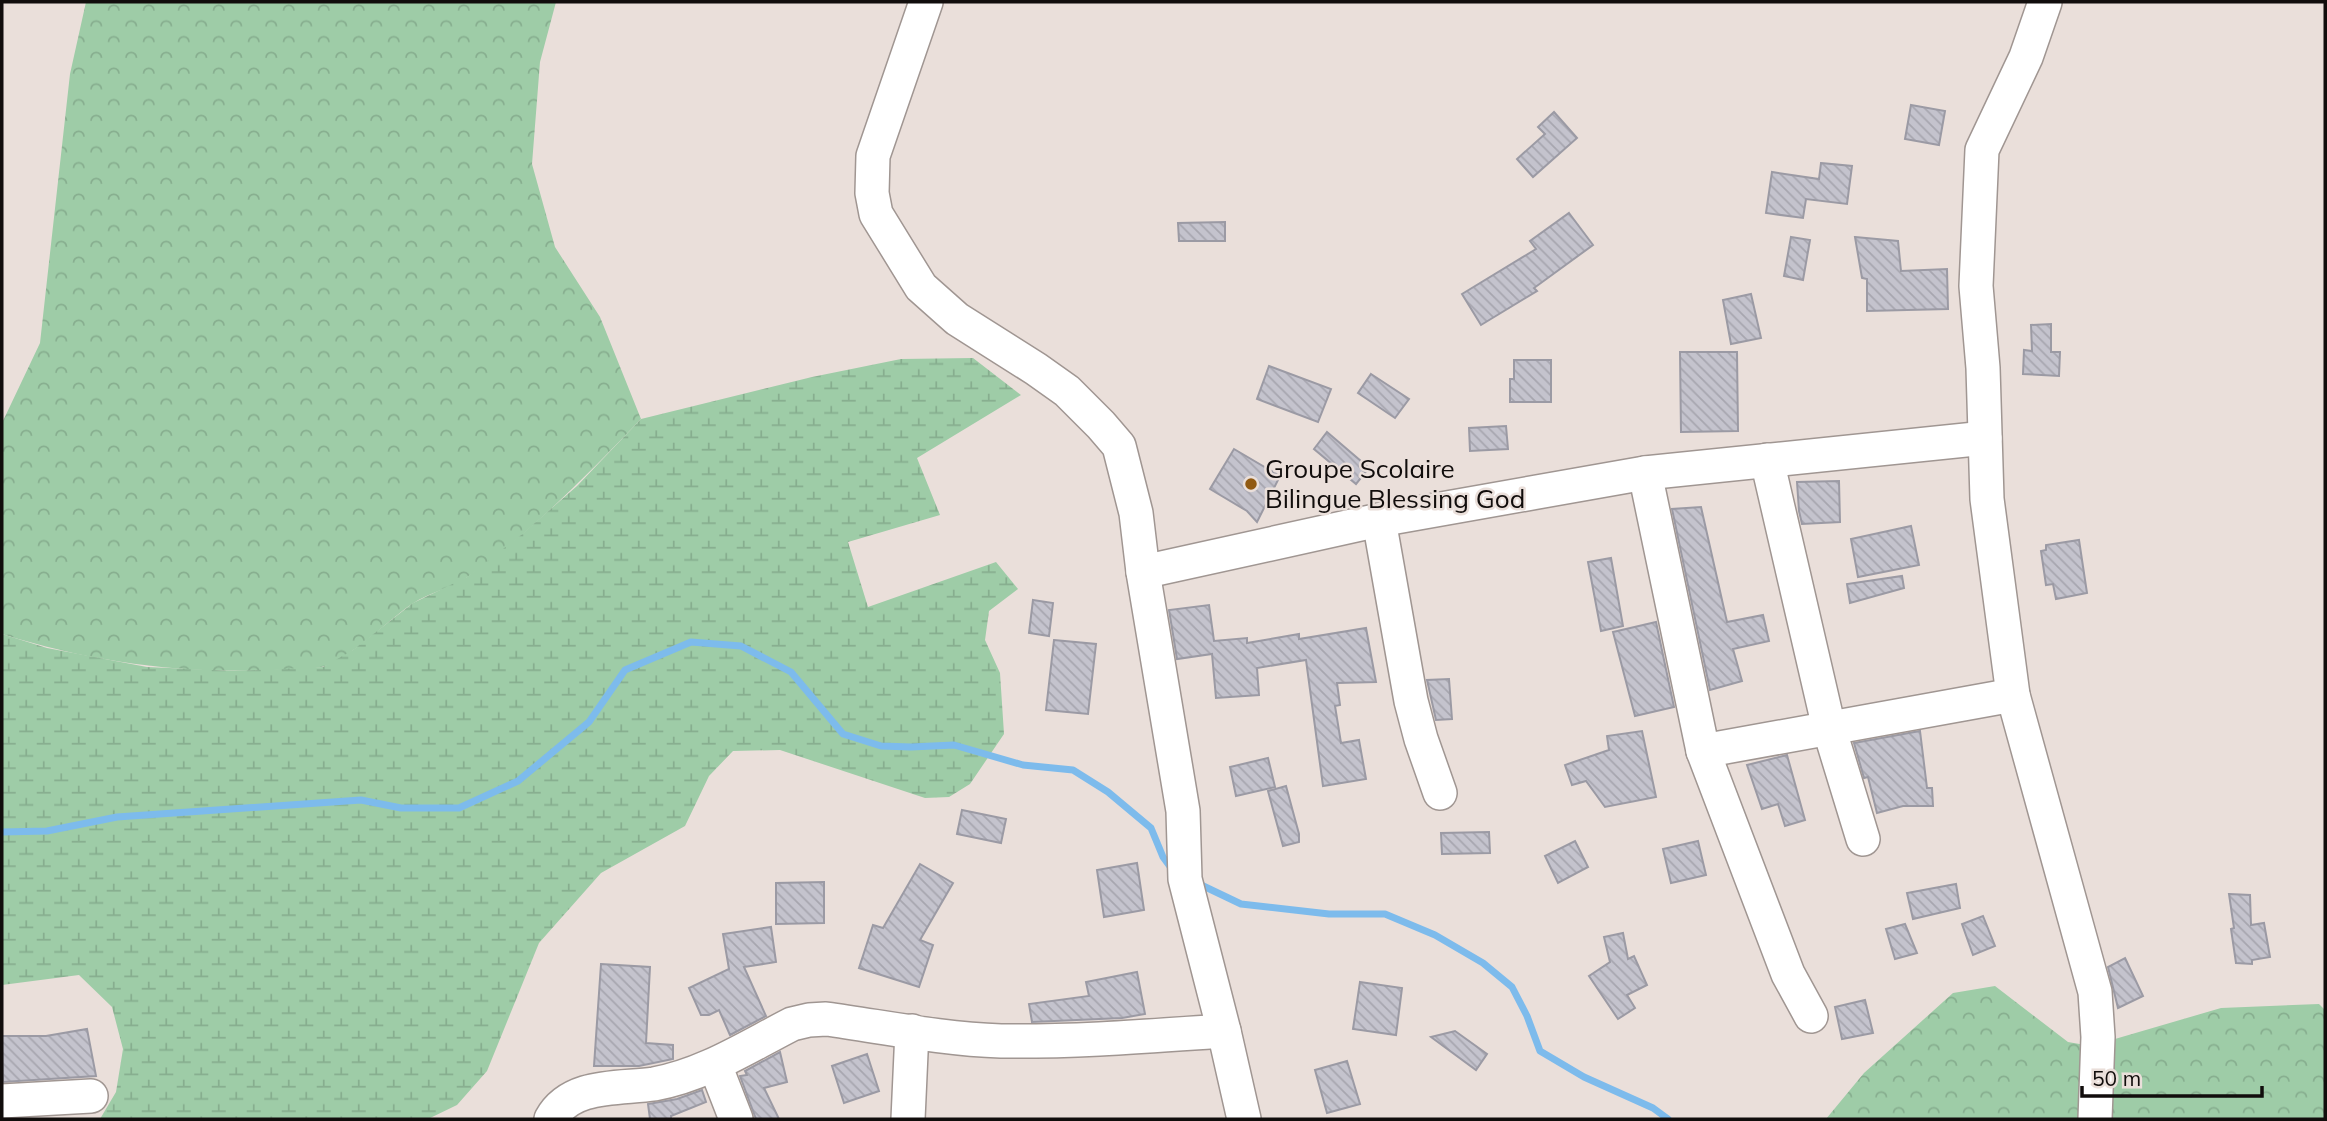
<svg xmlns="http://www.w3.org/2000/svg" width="2327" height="1121" font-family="Mulish,sans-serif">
<defs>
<pattern id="forest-crowns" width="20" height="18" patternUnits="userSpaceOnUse" patternTransform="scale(1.75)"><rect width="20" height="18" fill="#9ecca7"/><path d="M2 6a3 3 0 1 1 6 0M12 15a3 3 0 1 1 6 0" fill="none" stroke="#87ae8f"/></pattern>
<pattern id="wetland-marsh" width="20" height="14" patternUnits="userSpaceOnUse" patternTransform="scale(1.75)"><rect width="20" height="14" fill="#9ecca7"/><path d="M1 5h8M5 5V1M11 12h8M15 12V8" fill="none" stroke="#87ae8f"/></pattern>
<pattern id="building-back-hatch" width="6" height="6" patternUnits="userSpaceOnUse" patternTransform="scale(1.75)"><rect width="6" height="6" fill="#c4c3cd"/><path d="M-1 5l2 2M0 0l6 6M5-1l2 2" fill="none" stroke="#a7a6af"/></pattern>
</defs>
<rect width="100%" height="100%" fill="#eadfda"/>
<!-- forest -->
<g fill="url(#forest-crowns)">
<path d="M86,2H556L540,62L532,164L555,247L600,317L641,419C587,475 533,531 469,576C452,588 430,592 412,604C389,619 347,662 321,667C306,670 289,669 273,670C180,674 91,662 2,634V423L40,343L70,74Z"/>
<path d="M1995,986L2068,1042L2091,1046L2221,1008L2319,1004L2325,1010V1119H1826L1864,1073L1953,993Z"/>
</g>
<!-- wetland -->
<path fill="url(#wetland-marsh)" d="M973,358L1021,395L917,458L940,515L848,542L868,607L996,562L1018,589L989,611L985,640L1000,673L1004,734L970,784L949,797L925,798L780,750L733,751L709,776L685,826L601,873L539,943L487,1071L457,1105L428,1119H100L116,1092L123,1049L112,1007L79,975L2,985V634L47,648L147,667L235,671L323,667L353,650L413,603L467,577L521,535L577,486L641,419L812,377L901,359Z"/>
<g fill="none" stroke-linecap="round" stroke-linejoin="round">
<!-- stream -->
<g stroke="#7dbbec" stroke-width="7">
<path d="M2,832L47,831L117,817L361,800L401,808H459L518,781L589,722L625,670L691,642L741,646L791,672L843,734L881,746L911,747L954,745L1023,765L1073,770L1108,792L1151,828L1163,857L1174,872"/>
<path d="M1197,883L1241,904L1329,914H1385L1435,935L1483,963L1512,987L1527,1016L1540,1051L1584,1077L1653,1108L1668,1119"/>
</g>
</g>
<!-- building -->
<g fill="url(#building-back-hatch)" stroke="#9b9aa4" stroke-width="2">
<path d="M1911,105L1945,111L1939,145L1905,139Z"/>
<path d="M1554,112L1577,138L1533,177L1517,159L1545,134L1538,127Z"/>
<path d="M1821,163L1852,166L1847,204L1806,199L1803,218L1766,213L1772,172L1819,179Z"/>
<path d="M1569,213L1593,245L1534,288L1537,291L1481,325L1462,294L1536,249L1530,241Z"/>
<path d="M1225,222V241H1179L1178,223Z"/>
<path d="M1791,237L1810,240L1803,280L1784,276Z"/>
<path d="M1855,237L1898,241L1901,271L1947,269L1948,309L1867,311V279L1862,278Z"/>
<path d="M1751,294L1761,338L1731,344L1723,300Z"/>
<path d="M2051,324V352H2060L2059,376L2023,374L2024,350L2032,351L2031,325Z"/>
<path d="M1680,352H1737L1738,431L1681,432Z"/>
<path d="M1514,360H1551V402H1510V379H1514Z"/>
<path d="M1269,366L1331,389L1318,422L1257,399Z"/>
<path d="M1371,374L1409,399L1395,418L1358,393Z"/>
<path d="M1506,426L1508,449L1470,451L1469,428Z"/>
<path d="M1327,432L1369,468L1356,484L1314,449Z"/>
<path d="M1234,449L1280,476L1257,522L1247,511L1210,489Z"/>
<path d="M1839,481L1840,522L1802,524L1799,511L1797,482Z"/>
<path d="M1701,507L1727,622L1763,615L1769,641L1733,649L1742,681L1710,690L1672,509Z"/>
<path d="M1911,526L1919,565L1858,577L1851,539Z"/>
<path d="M2079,540L2087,593L2056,599L2053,584L2046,585L2041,551L2046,550V545Z"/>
<path d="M1611,558L1623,626L1601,631L1588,562Z"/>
<path d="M1902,576L1904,588L1850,603L1847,584Z"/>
<path d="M1033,600L1053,603L1049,636L1029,633Z"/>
<path d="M1209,605L1214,641L1247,638V643L1299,634V639L1366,628L1376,682L1337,683L1340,705L1335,706L1341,743L1359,740L1366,779L1323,786L1306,660L1257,668L1259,695L1216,698L1212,654L1177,659L1169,610Z"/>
<path d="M1656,622L1674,707L1635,716L1613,632Z"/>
<path d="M1054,640L1096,644L1088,714L1046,710Z"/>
<path d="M1449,679L1452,719L1436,720L1427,680Z"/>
<path d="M1642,731L1656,797L1605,807L1586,781L1572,785L1565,765L1609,750L1607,736Z"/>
<path d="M1920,731L1927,788H1932L1933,806H1903L1877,813L1868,777L1864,778L1854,743Z"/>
<path d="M1787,755L1805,820L1785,826L1778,804L1762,809L1747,765Z"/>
<path d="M1268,758L1275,787L1236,796L1230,767Z"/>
<path d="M1286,786L1299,834V842L1283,846L1268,791Z"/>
<path d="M962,810L1006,819L1001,843L957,834Z"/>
<path d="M1489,832L1490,853L1442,854L1441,833Z"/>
<path d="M1575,841L1588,867L1558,883L1545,856Z"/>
<path d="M1698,841L1706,875L1671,883L1663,849Z"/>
<path d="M1137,863L1144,910L1104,917L1097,870Z"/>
<path d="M920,864L953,883L920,940L933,945L919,987L859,968L873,925L883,928Z"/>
<path d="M824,882V923L776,924V883Z"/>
<path d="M1956,884L1960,908L1913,919L1907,893Z"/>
<path d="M2229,894L2250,895L2251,925L2264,923L2270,957L2252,960V964L2236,963L2231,929L2234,928Z"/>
<path d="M1983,916L1995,946L1973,955L1962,924Z"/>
<path d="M1905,924L1917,953L1895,959L1886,929Z"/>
<path d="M771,927L776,962L744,967L766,1016L730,1035L719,1010L709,1015H701L689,988L729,969L723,934Z"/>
<path d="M1623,933L1628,959L1634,956L1647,985L1627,995L1635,1008L1618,1019L1589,976L1610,962L1604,937Z"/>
<path d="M2125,958L2143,996L2118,1008L2108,967Z"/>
<path d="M601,964L650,967L646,1043L673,1045V1059L639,1066H594Z"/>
<path d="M1137,972L1145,1014L1122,1018L1032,1022L1029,1004L1089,996L1086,982Z"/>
<path d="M1360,982L1402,988L1396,1035L1353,1029Z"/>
<path d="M1865,1000L1873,1033L1842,1039L1835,1007Z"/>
<path d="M87,1029L96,1076L3,1082L2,1036H46Z"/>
<path d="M1455,1031L1487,1054L1476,1070L1431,1037Z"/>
<path d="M780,1052L787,1082L764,1088L779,1119H756L740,1076L747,1075L745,1071Z"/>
<path d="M867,1054L879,1091L844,1103L832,1066Z"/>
<path d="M1347,1061L1360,1104L1327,1113L1315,1070Z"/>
<path d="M702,1090L706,1102L671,1116V1119H650L648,1104L677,1099Z"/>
</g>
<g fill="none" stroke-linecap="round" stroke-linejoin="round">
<!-- minor casing -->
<g stroke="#a09692" stroke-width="36">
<g id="minor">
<path d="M926,2L873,156L872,193L876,214L921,287L957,319L1036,369L1067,391L1101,425L1119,446L1136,513L1143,572L1183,811L1185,879L1224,1031L1244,1119"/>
<path d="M2045,2L2026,57L1982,150L1976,286L1983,368L1987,499L2013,695L2095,992L2098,1037L2095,1119"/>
<path d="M1767,460L1829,728L1863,839"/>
<path d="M1645,473L1703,751L1788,974L1811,1016"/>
<path d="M1379,520L1411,701L1421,739L1440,793"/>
<path d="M1143,572L1379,520L1645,473L1985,438"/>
<path d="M1703,751L2013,695"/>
<path d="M715,1065L736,1119"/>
<path d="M2,1101L91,1096"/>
<path d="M551,1119C571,1083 619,1089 654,1084C704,1075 747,1047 792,1024L809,1020L826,1019C884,1027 942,1039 1001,1041C1075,1042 1150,1036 1224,1031"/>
<path d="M908,1119L912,1031"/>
</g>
</g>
<!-- minor -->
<use href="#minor" stroke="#fff" stroke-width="33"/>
</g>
<!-- markers -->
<circle fill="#915a12" stroke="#eadfda" stroke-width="2.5" cx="1251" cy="484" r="7"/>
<g text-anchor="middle" stroke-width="5" stroke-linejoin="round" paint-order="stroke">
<!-- poi labels -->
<g font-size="26" fill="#110d0c" stroke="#eadfda" text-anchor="start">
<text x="1265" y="478">Groupe Scolaire<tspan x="1265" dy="30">Bilingue Blessing God</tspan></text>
</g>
</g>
<!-- border -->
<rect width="2327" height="1121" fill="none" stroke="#110d0c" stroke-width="7"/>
<!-- scale -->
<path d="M2082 1086v10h180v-10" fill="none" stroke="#110d0c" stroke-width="3.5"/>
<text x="2092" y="1086" font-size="21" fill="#110d0c" stroke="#eadfda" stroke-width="5" paint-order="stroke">50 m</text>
</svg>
